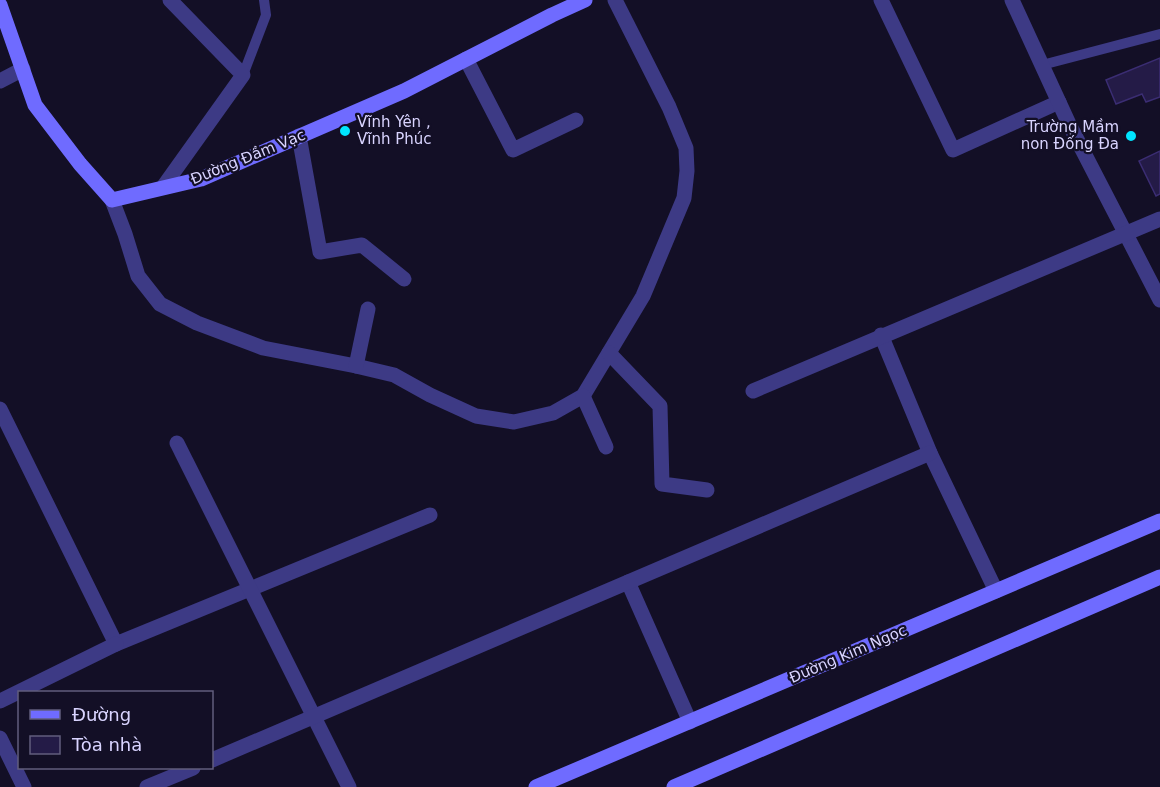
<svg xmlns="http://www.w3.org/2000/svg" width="1160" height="787" font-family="'DejaVu Sans',sans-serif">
<rect width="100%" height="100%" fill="#130f26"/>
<!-- building -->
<g fill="#241b47" stroke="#3b2d73" stroke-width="1.5">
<path d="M1160,58V97L1146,102L1142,94L1116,104L1106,80Z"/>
<path d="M1160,151V194L1156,196L1139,161Z"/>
</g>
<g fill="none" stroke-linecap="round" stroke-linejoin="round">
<!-- lane -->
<g stroke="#3d3a85" stroke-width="10">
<path d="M1042,65L1160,34"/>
<path d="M243,75L266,15L264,0"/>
</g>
<!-- street -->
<g stroke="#3d3a85" stroke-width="15">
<path d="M881,0L953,150L1059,102"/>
<path d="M1012,0L1069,124L1160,300"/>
<path d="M466,59L513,150L576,120"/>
<path d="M0,81L23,69"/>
<path d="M299,136L320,252L362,245L404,279"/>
<path d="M163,187L243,75L170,0"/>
<path d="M112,200L125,234L138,276L160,304L197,323L263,348L356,366L394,375L430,395L476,416L514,422L553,413L583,396L643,296L684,198L687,171L686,148L669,107L615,0"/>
<path d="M881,335L930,453L996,591"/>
<path d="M609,353L660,406L662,484L707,490"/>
<path d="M356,366L368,309"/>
<path d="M753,391L1160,219"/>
<path d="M583,396L606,447"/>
<path d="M0,409L116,644L430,515"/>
<path d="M177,443L349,787"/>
<path d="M628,582L690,722"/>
<path d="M0,701L116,644"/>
<path d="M0,738L24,787"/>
<path d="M212,760L930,453"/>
<path d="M147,787L193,768"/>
</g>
<!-- secondary -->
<g stroke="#6f6bff" stroke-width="15">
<path d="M0,5L35,105L80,164L112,200L201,179L404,91L552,15L585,0"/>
<path d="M536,787L1160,521"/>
<path d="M674,787L1160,577"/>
</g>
</g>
<!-- markers -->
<g fill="#00e5ff" stroke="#130f26" stroke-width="2">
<circle cx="345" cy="131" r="6"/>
<circle cx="1131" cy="136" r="6"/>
</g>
<g text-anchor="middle" stroke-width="4.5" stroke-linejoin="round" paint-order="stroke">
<!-- poi labels -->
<g font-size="15" fill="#d9d4ff" stroke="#130f26" text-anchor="start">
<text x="357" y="127">Vĩnh Yên ,<tspan x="357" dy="17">Vĩnh Phúc</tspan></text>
<text x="1119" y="132" text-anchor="end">Trường Mầm<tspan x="1119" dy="17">non Đống Đa</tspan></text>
</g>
<!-- street labels -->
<g font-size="15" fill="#d9d4ff" stroke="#130f26">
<text transform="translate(248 157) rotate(-22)" y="5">Đường Đầm Vạc</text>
<text transform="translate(848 654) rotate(-23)" y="5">Đường Kim Ngọc</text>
</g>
</g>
<!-- legend -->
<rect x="18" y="691" width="195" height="78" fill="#130f26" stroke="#625e7d" stroke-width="1.5"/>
<rect x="30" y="710" width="30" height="9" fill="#6f6bff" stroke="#625e7d" stroke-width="1.5"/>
<text x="72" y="721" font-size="18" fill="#d9d4ff">Đường</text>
<rect x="30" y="736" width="30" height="18" fill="#241b47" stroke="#625e7d" stroke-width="1.5"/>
<text x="72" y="751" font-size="18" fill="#d9d4ff">Tòa nhà</text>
</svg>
